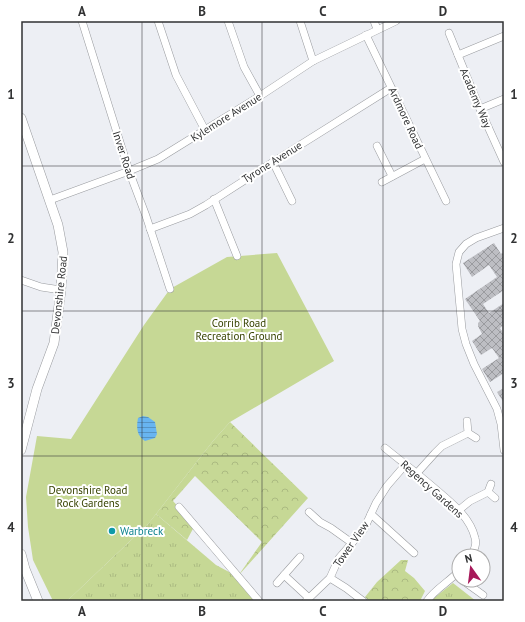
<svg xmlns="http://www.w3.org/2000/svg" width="525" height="622" font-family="'PT Sans',sans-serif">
<defs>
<pattern id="grass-tufts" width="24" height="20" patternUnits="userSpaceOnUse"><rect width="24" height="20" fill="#c6d895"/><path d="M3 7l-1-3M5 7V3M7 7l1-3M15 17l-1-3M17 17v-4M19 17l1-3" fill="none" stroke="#abba81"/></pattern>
<pattern id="forest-crowns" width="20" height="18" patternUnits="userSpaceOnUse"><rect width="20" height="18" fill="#c6d895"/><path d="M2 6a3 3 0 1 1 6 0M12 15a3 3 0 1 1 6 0" fill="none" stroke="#abba81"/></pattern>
<pattern id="water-rules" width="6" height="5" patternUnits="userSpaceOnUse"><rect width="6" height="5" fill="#68b5f1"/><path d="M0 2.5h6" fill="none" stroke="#5694c4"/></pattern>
<pattern id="building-cross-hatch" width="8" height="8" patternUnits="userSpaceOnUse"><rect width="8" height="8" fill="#bdbec3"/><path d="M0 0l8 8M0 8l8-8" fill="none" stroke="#9a9b9f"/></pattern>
</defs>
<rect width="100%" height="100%" fill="#edeff4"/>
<!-- grass -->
<g fill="url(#grass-tufts)">
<path d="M156,514L216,565L231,573L262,601H67L148,524Z"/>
<path d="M453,583L476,601H431L434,598Z"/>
</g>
<!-- forest -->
<g fill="url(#forest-crowns)">
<path d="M230,422L308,498L238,576L262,542L195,476L173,501L195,525L187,540L156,514L213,441Z"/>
<path d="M401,560H408L405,571L414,578L425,591L420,601H369L365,597L377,582Z"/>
</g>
<!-- park -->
<path fill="#c6d895" d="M277,253L334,361L230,422L213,441L149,523L67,601H53L33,560L28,527L26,497L37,436L71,439L144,325L170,289L227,257Z"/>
<!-- water -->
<path fill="url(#water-rules)" d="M143,416L148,417L155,422L157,434L155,438L145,441C137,436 136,428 138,418Z"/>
<!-- building -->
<g fill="url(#building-cross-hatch)">
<path d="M494,243L501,254L504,252V290L483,304L489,313L504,303V325L500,328L504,335V373L490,382L482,369L499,358L492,348L481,355L472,341L482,334L478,326V323L480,321L465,299L497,277L489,265L472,277L463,263Z"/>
<path d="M504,388V403L497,392Z"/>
</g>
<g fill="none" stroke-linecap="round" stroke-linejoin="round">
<!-- minor casing -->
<g stroke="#999b9f" stroke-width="8">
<g id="minor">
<path d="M82,21L129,171L146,216L170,289"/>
<path d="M158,21L176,75L205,130"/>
<path d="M228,21L244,67L260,96"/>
<path d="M300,21L313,61"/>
<path d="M374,21L377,29"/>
<path d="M449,33L480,109L504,162"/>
<path d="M366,35L446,201"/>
<path d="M458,55L504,36"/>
<path d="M480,109L504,99"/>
<path d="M377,146L392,176"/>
<path d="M273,162L292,201"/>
<path d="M382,182L425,159"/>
<path d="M214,199L237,256"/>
<path d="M50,200L129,171L158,159L260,96L313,61L396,21"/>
<path d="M504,228L476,238L466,244L459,252L456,264L462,329L466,344L474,364L497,409L501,424L504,450"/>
<path d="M150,229L190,214L206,205L273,162L391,88"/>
<path d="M21,280L41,287L61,290"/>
<path d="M468,433L476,438"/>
<path d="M385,448C401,461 417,473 433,487C449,501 470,516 475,538C477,545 474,550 471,556"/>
<path d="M417,473L435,453L442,446L468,433L467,421"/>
<path d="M488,492L495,498"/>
<path d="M179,507L259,601"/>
<path d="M459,510L470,501L488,492L491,484"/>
<path d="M309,512L320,522L331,528L352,543"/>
<path d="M371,514L414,553"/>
<path d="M284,575L309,598"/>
<path d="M330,578L346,588L363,601"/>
<path d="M462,580L483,595"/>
<path d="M277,583L300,557"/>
<path d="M306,601L309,598L330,578L334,569L339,558L364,529L376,503L387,486L406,464"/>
<path d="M427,601C435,589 449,582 459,571"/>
</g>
</g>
<!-- major casing -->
<g stroke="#999b9f" stroke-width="10">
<g id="major">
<path d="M21,118L58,225L63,252L61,290L54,343L37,389L21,450"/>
<path d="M21,554L25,569L38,601"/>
</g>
</g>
<!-- minor -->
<use href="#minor" stroke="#fff" stroke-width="7"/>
<!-- major -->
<use href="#major" stroke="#fff" stroke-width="9"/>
</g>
<!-- grid -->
<path fill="none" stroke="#313233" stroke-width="1" stroke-opacity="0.55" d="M142,21V601M262,21V601M383,21V601M21,166H504M21,311H504M21,456H504"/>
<!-- markers -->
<circle fill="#0f9aa8" stroke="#fff" stroke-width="1.5" cx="112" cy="531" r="4"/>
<g text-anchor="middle" stroke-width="4" stroke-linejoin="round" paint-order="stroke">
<!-- street labels -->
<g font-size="11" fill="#313233" stroke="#fff">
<text transform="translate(476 98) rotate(67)" y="4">Academy Way</text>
<text transform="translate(226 117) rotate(-32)" y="4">Kylemore Avenue</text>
<text transform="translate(406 118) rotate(65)" y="4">Ardmore Road</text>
<text transform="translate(124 155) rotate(72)" y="4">Inver Road</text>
<text transform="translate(272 162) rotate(-32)" y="4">Tyrone Avenue</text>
<text transform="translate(59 295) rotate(-84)" y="4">Devonshire Road</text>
<text transform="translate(432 489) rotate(42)" y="4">Regency Gardens</text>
<text transform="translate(351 544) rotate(-55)" y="4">Tower View</text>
</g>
<!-- park labels -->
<g font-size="11" fill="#374300" stroke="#fff">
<text x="239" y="327">Corrib Road<tspan x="239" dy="13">Recreation Ground</tspan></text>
<text x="88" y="494">Devonshire Road<tspan x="88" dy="13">Rock Gardens</tspan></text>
</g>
<!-- culture labels -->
<g font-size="11" fill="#0d838f" stroke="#fff" text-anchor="start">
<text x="120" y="535">Warbreck</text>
</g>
</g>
<!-- border -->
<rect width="525" height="622" fill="none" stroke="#ffffff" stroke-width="44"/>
<!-- north arrow -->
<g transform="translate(471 568) rotate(346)"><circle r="19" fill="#ffffff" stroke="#adadad"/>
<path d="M0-3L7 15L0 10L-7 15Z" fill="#a7195a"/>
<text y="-6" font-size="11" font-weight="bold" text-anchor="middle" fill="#313233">N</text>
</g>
<rect x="22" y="22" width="481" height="578" fill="none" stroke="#313233" stroke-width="1.5"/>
<g font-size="13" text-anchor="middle" font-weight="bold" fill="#313233">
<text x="82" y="16">A</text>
<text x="202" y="16">B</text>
<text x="323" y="16">C</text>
<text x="443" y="16">D</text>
<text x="11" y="99">1</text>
<text x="514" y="99">1</text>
<text x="11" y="243">2</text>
<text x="514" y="243">2</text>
<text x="11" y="388">3</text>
<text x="514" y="388">3</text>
<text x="11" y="532">4</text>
<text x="514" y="532">4</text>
<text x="82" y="616">A</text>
<text x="202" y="616">B</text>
<text x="323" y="616">C</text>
<text x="443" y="616">D</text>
</g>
</svg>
